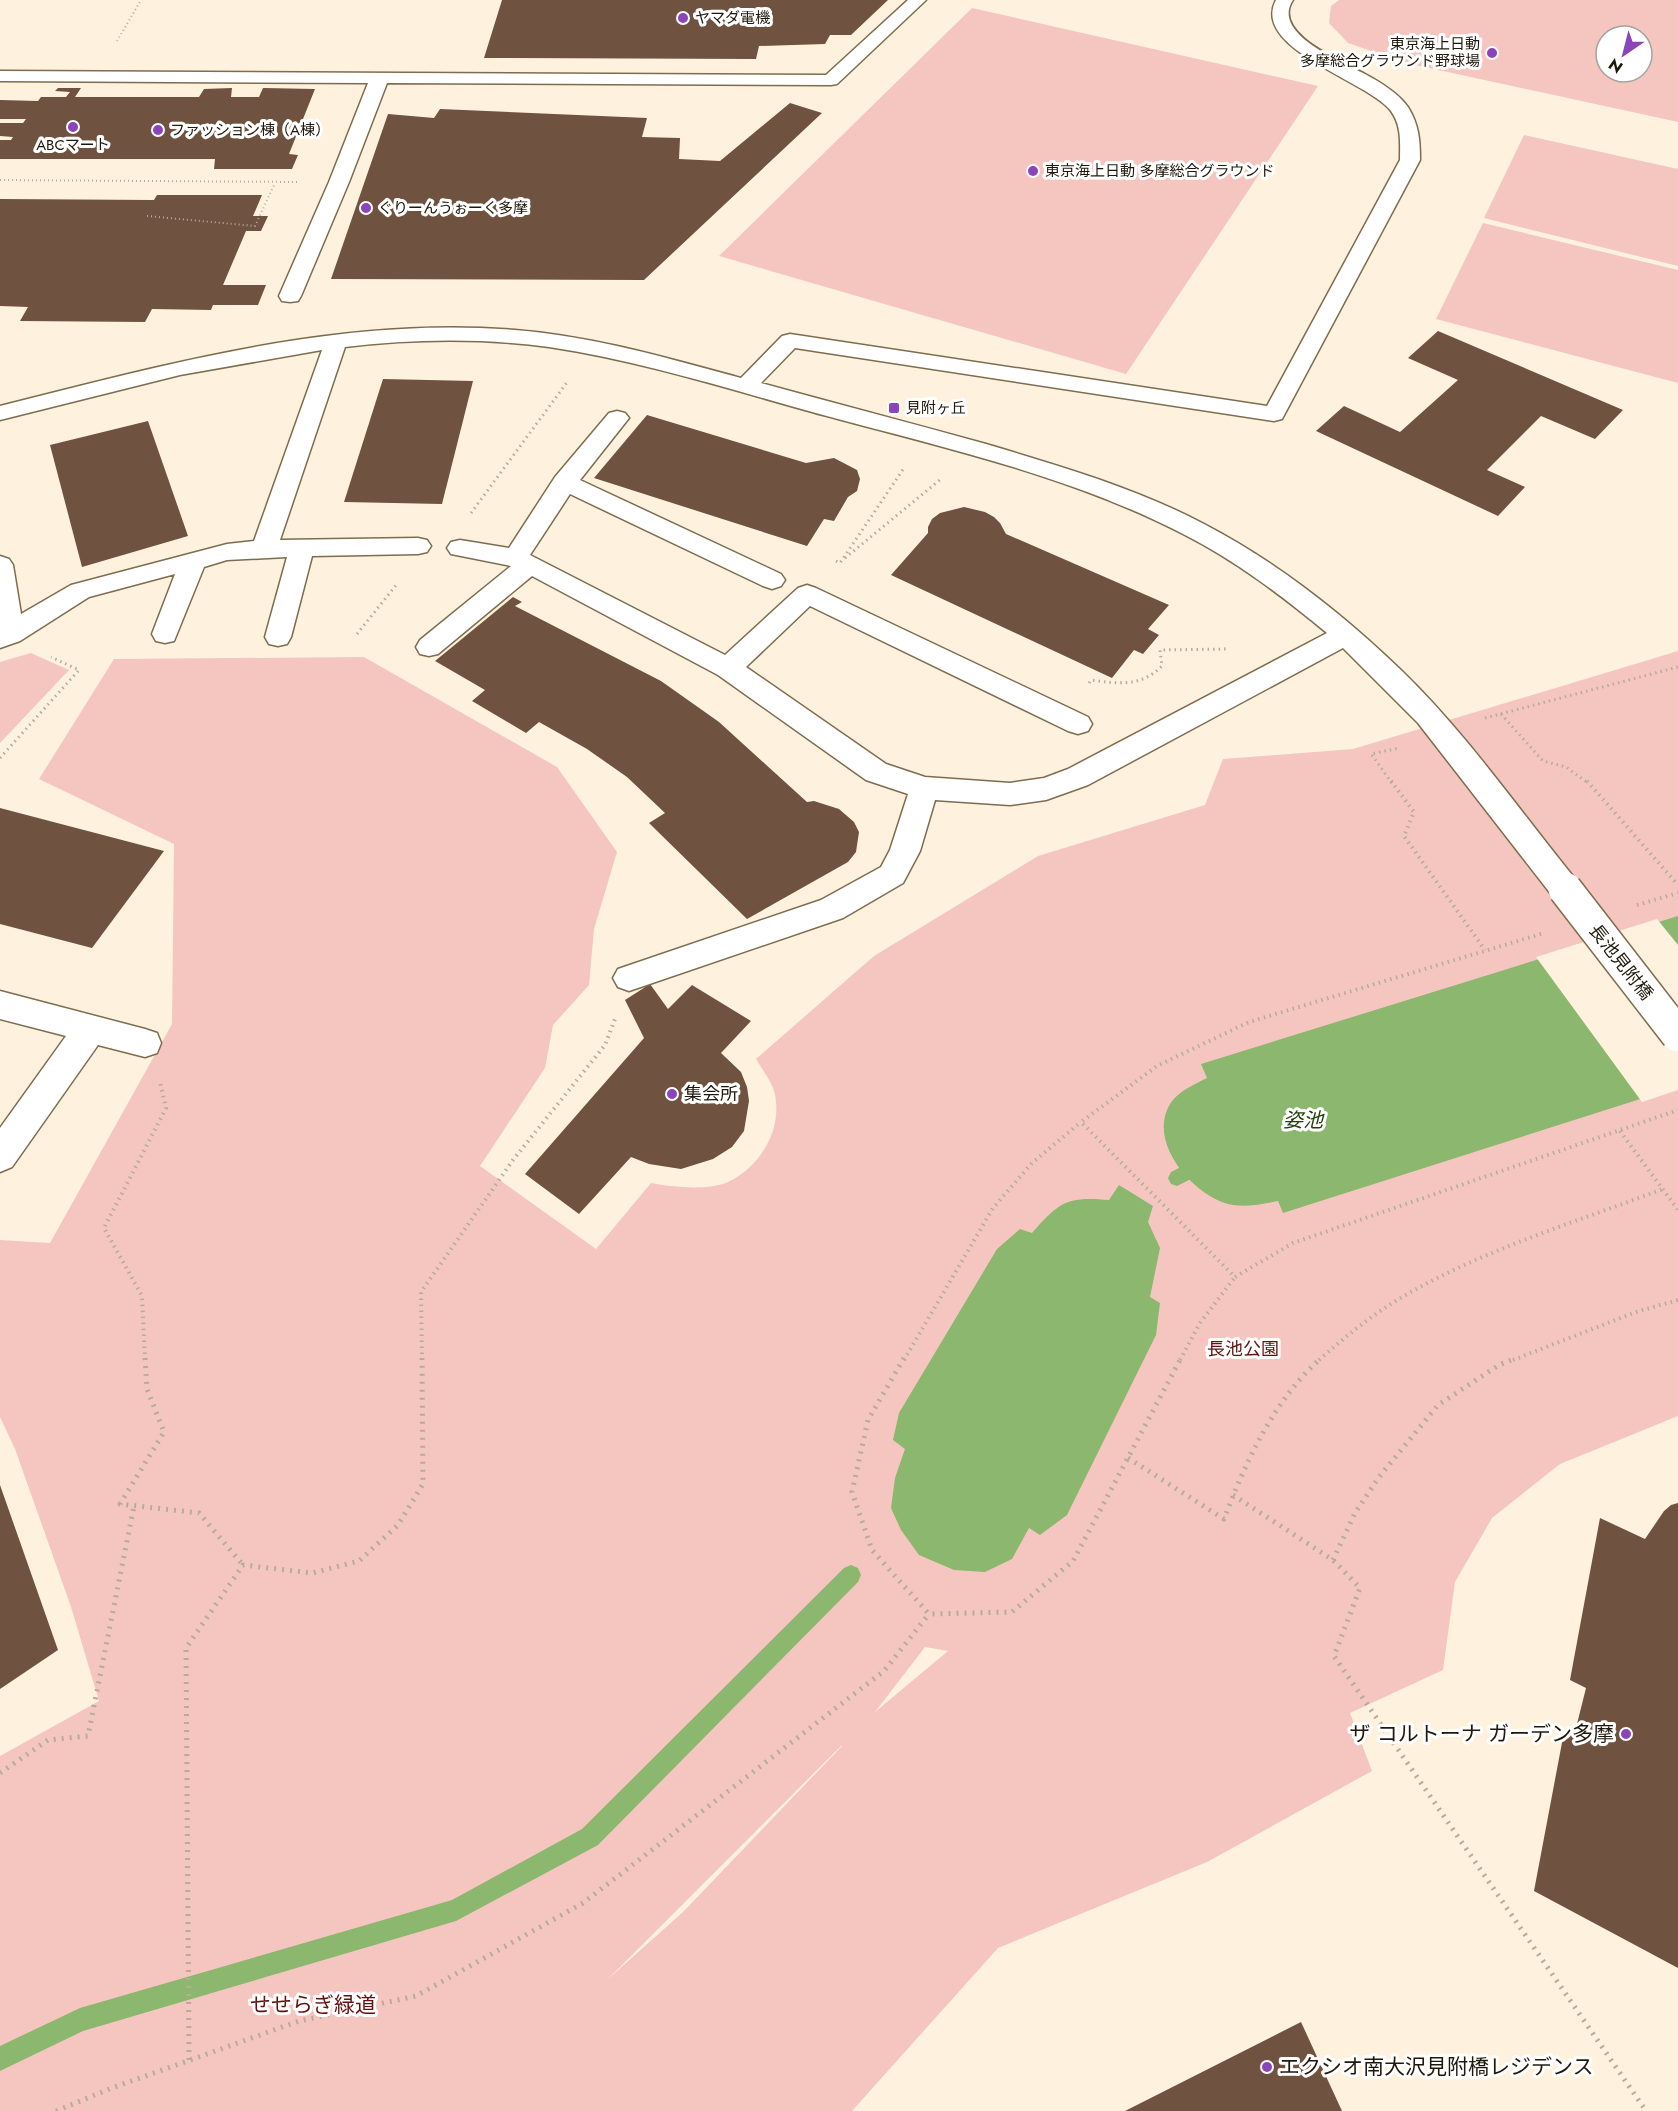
<svg xmlns="http://www.w3.org/2000/svg" width="1678" height="2111" font-family="Jost,'Noto Sans JP',sans-serif">
<rect width="100%" height="100%" fill="#fef2de"/>
<!-- green -->
<g fill="#f5c6bf" fill-rule="evenodd">
<path d="M1339,0H1678V122L1406,63L1348,43L1329,23L1331,6ZM1606,36H1642V72H1606Z"/>
<path d="M972,8L1318,86L1126,374L719,256Z"/>
<path d="M1524,135L1678,169V266L1484,218Z"/>
<path d="M1483,223L1678,270V383L1436,319Z"/>
<path d="M1678,651V1416L1560,1464L1492,1518L1455,1582L1443,1670L1350,1713L1372,1771L1207,1862L998,1948L852,2111H0V1756L99,1701L71,1607L15,1449L0,1417V1240L50,1243L172,1024L174,844L39,779L114,659L364,657L557,767L617,852L594,929L589,985L553,1025L545,1068L480,1166L596,1249L651,1183C672,1187 707,1191 728,1182C761,1167 784,1127 774,1091C771,1081 762,1069 756,1059L874,956L1038,856L1205,805L1223,759L1353,749ZM925,1647L948,1651L875,1712ZM842,1746L683,1912L607,1980L841,1746Z"/>
<path d="M31,653L69,670L0,743V662Z"/>
</g>
<!-- water -->
<g fill="#8bb76e">
<path d="M1678,916V1087L1283,1213L1278,1201C1262,1204 1244,1208 1228,1204C1192,1194 1147,1142 1170,1104C1177,1092 1195,1084 1207,1078L1201,1064Z"/>
<path d="M1119,1185L1153,1206L1148,1222L1160,1248L1150,1297L1160,1303L1156,1335L1067,1515L1040,1535L1029,1528L1012,1559L985,1572L954,1570L919,1555L901,1530L891,1508L895,1478L905,1449L893,1440L899,1413L997,1249L1020,1229L1032,1233C1059,1202 1067,1196 1109,1200Z"/>
</g>
<!-- pier -->
<path fill="#fef2de" d="M1657,919L1678,945V1090L1642,1102L1536,957Z"/>
<g fill="none" stroke-linecap="round" stroke-linejoin="round">
<!-- stream -->
<g fill="#8bb76e" fill-rule="evenodd">
<path d="M1183,1166L1189,1168L1192,1174L1189,1180L1177,1186L1171,1184L1168,1178L1171,1172Z"/>
<path d="M851,1565L858,1568L861,1575L858,1582L598,1845L456,1921L83,2031L0,2071V2046L80,2008L452,1900L582,1829L844,1568Z"/>
</g>
</g>
<!-- building -->
<g fill="#6f523f">
<path d="M502,0H888L851,35H830L825,44L759,46L756,59L484,58Z"/>
<path d="M58,88H81L75,97H199L204,89L232,88L231,97H259L263,88L315,89L289,154L298,155L292,169H214L215,159H0V140H11L13,137L0,136V123H23L26,119H0V100L38,101L41,97H66L70,92L55,91Z"/>
<path d="M790,103L822,113L644,280L331,279L388,114L434,118L440,109L647,118L642,137L680,138L679,159L720,161Z"/>
<path d="M157,195H262L253,216H268L261,231H246L223,285H266L258,305H213L211,310L152,309L145,322L20,321L28,307L0,306V199L154,200Z"/>
<path d="M1438,331L1623,410L1595,439L1541,416L1487,470L1525,487L1498,516L1316,431L1344,406L1400,432L1458,380L1408,358Z"/>
<path d="M383,379L473,381L442,504L344,502Z"/>
<path d="M647,415L806,463L834,458L857,470L860,479L857,491L848,497L834,521L824,519L807,546L594,478Z"/>
<path d="M148,421L188,536L82,567L50,445Z"/>
<path d="M964,507L985,512L994,517L1000,523L1006,534L1169,605L1148,629L1159,635L1143,654L1134,650L1112,678L891,575L928,533V527L932,519L940,513Z"/>
<path d="M513,597L522,602L515,606L661,681L719,722L807,802L814,801L839,809L854,822L859,832L856,852L848,862L747,919L649,823L665,813L627,777L587,749L539,722L526,733L472,701L485,690L435,661Z"/>
<path d="M0,808L164,851L92,948L0,924Z"/>
<path d="M650,984L668,1009L692,985L751,1021L721,1053L741,1072L747,1087L749,1101L744,1131L732,1147L713,1159L681,1169L649,1164L631,1157L579,1214L525,1174L644,1038L625,1000Z"/>
<path d="M0,1485L58,1650L0,1689Z"/>
<path d="M1678,1503V1968L1534,1891L1564,1732L1574,1736L1586,1688L1570,1680L1600,1518L1645,1539L1664,1511L1671,1505Z"/>
<path d="M1301,2022L1342,2111H1125Z"/>
</g>
<g fill="none" stroke-linecap="round" stroke-linejoin="round">
<!-- minor casing -->
<g stroke="#7d6c4e" stroke-width="3">
<g id="minor">
<path d="M908,0H926L837,84L831,85L387,83L349,182L301,296L298,301L290,302L282,301L279,296L329,182L368,83L0,81V71L826,75Z"/>
<path d="M1276,0H1293C1270,34 1344,62 1365,74C1380,82 1398,93 1408,107C1419,125 1420,140 1420,160L1282,419L1274,421L795,348L761,383C836,404 911,423 986,444C1060,466 1136,488 1204,524C1277,562 1343,614 1402,671C1467,734 1519,810 1576,880L1580,889L1576,898L1565,901L1554,898L1418,723L1343,648L1088,785L1046,800L1010,805L935,800L920,851L903,883L843,918L629,991L618,987L613,978L618,969L821,900L881,867L890,850L908,794L866,780L718,675L532,576L438,654L429,656L420,654L416,647L420,640L511,566L451,554L447,548L451,542L460,540L509,548L555,477L609,413L617,411L625,413L629,418L580,480L781,574L785,580L781,586L772,589L763,586L570,494L530,555L725,655L798,588L807,585L816,588L1088,717L1092,724L1088,731L1078,734L1068,731L810,606L746,667L886,764L925,777L1010,783L1044,778L1068,769L1327,633C1282,596 1236,561 1185,535C1072,476 945,448 823,415C732,390 642,361 549,347C482,338 412,339 345,347L280,540L418,538L427,540L431,546L427,552L418,554L312,556L291,637L287,644L278,646L269,644L265,637L287,557L227,560L204,567L174,641L165,643L156,641L152,634L175,574L89,597L20,641L0,648V556L9,559L13,565L21,614L71,585L227,544L254,541L322,350L180,375L0,420V406C168,364 339,316 515,330C592,336 667,358 741,378L782,336L790,334L1267,406L1400,160C1400,143 1402,126 1391,111C1369,81 1250,49 1276,0Z"/>
<path d="M0,991L145,1029L157,1033L161,1043L157,1053L145,1057L98,1045L12,1167L0,1172V1128L66,1036L0,1019Z"/>
</g>
</g>
<!-- path-far3 -->
<g stroke="#b6ac9a" stroke-width="2" stroke-dasharray="1 3" stroke-linecap="butt">
<path d="M117,41L141,0"/>
<path d="M0,180L297,182"/>
<path d="M147,216L255,226L275,183"/>
</g>
<!-- path-far2 -->
<g stroke="#b6ac9a" stroke-width="3" stroke-dasharray="1.5 4" stroke-linecap="butt">
<path d="M471,513L568,381"/>
<path d="M845,558L941,479"/>
<path d="M836,561L840,563L904,468"/>
<path d="M357,634L397,584"/>
<path d="M1089,683L1091,680C1118,684 1141,687 1162,666L1160,650L1229,649"/>
<path d="M1501,714L1543,761L1566,767L1588,783"/>
<path d="M1485,718L1678,667"/>
<path d="M0,758L79,670L51,657"/>
<path d="M1392,783L1371,754L1399,748"/>
</g>
<!-- path-far1 -->
<g stroke="#b6ac9a" stroke-width="4" stroke-dasharray="1.5 4.5" stroke-linecap="butt">
<path d="M1391,781L1414,812L1404,836L1485,950"/>
<path d="M1587,781L1678,885"/>
<path d="M1637,905L1678,893"/>
<path d="M1541,934L1249,1022L1157,1066L1081,1122L1235,1277L1293,1243L1678,1110"/>
<path d="M1620,1131L1678,1210"/>
<path d="M145,1360L142,1296L104,1228L166,1108L160,1082"/>
<path d="M422,1360L421,1292L513,1160L605,1045L615,1019"/>
<path d="M904,1360L993,1208L1032,1163L1081,1122"/>
<path d="M1180,1360L1200,1323L1235,1277"/>
<path d="M1319,1360C1346,1336 1373,1314 1404,1296C1485,1249 1576,1222 1663,1189"/>
<path d="M1513,1360L1636,1312L1678,1300"/>
</g>
<!-- path -->
<g stroke="#b6ac9a" stroke-width="5" stroke-dasharray="2 6" stroke-linecap="butt">
<path d="M145,1358L147,1389L164,1432L120,1504L199,1513L243,1565"/>
<path d="M904,1358L868,1420L852,1492L872,1550L929,1614L1012,1612L1073,1561L1181,1358"/>
<path d="M1128,1458L1224,1519C1246,1461 1274,1400 1321,1358"/>
<path d="M1233,1495L1333,1560L1360,1588L1334,1656L1646,2111"/>
<path d="M1333,1560L1355,1513L1379,1477L1438,1405L1499,1365L1516,1358"/>
<path d="M0,1773L48,1740L88,1736L134,1506"/>
<path d="M189,2060L186,1648L243,1565L312,1573L359,1561L398,1525L423,1484L422,1358"/>
<path d="M56,2111L112,2088L299,2021L416,1996L583,1903L884,1671L929,1614"/>
</g>
<!-- minor -->
<use href="#minor" fill="#fff" fill-rule="evenodd"/>
<!-- minor-bridge casing -->
<g stroke="#7d6c4e" stroke-width="36" stroke-linecap="butt">
<path id="minor-bridge" d="M1565,889L1678,1035"/>
</g>
<!-- minor-bridge -->
<use href="#minor-bridge" stroke="#fff" stroke-width="33"/>
</g>
<!-- markers -->
<g fill="#8b45b8" stroke="#fff" stroke-width="2">
<circle cx="683" cy="18" r="6"/>
<circle cx="1492" cy="53" r="6"/>
<circle cx="73" cy="127" r="6"/>
<circle cx="158" cy="130" r="6"/>
<circle cx="1033" cy="171" r="6"/>
<circle cx="366" cy="208" r="6"/>
<rect x="888" y="402" width="12" height="12" rx="3"/>
<circle cx="672" cy="1094" r="6"/>
<circle cx="1626" cy="1734" r="6"/>
<circle cx="1267" cy="2067" r="6"/>
</g>
<g text-anchor="middle" stroke-width="6" stroke-linejoin="round" paint-order="stroke">
<!-- far-poi labels -->
<g font-size="15" fill="#1e180c" stroke="#fff" text-anchor="start">
<text x="695" y="23">ヤマダ電機</text>
<text x="1480" y="49" text-anchor="end">東京海上日動<tspan x="1480" dy="17">多摩総合グラウンド野球場</tspan></text>
<text x="170" y="135">ファッション棟（A棟）</text>
<text x="73" y="150" text-anchor="middle">ABCマート</text>
<text x="1045" y="176">東京海上日動 多摩総合グラウンド</text>
<text x="378" y="213">ぐりーんうぉーく多摩</text>
<text x="906" y="413">見附ヶ丘</text>
</g>
<!-- street labels -->
<g font-size="18" fill="#1e180c" stroke="#fff">
<text transform="translate(1621 962) rotate(52)" y="6">長池見附橋</text>
</g>
<!-- poi labels -->
<g font-size="18" fill="#1e180c" stroke="#fff" text-anchor="start">
<text x="684" y="1100">集会所</text>
</g>
<!-- park labels -->
<g font-size="18" fill="#61120e" stroke="#fff">
<text x="1243" y="1355">長池公園</text>
</g>
<!-- water labels -->
<g font-size="20" font-style="italic" fill="#24400b" stroke="#fff">
<text x="1303" y="1127">姿池</text>
</g>
<!-- near-poi labels -->
<g font-size="21" fill="#1e180c" stroke="#fff" text-anchor="end">
<text x="1614" y="1741">ザ コルトーナ ガーデン多摩</text>
<text x="1279" y="2074" text-anchor="start">エクシオ南大沢見附橋レジデンス</text>
</g>
<!-- near-park labels -->
<g font-size="21" fill="#61120e" stroke="#fff">
<text x="313" y="2012">せせらぎ緑道</text>
</g>
</g>
<!-- north arrow -->
<g transform="translate(1624 54) rotate(215)"><circle r="28" fill="#ffffff" stroke="#a5a39e" stroke-width="1.5"/>
<path d="M0-4.5L10 22L0 15L-10 22Z" fill="#8b45b8"/>
<text y="-9" font-size="16" font-weight="bold" text-anchor="middle" fill="#1e180c">N</text>
</g>
</svg>
